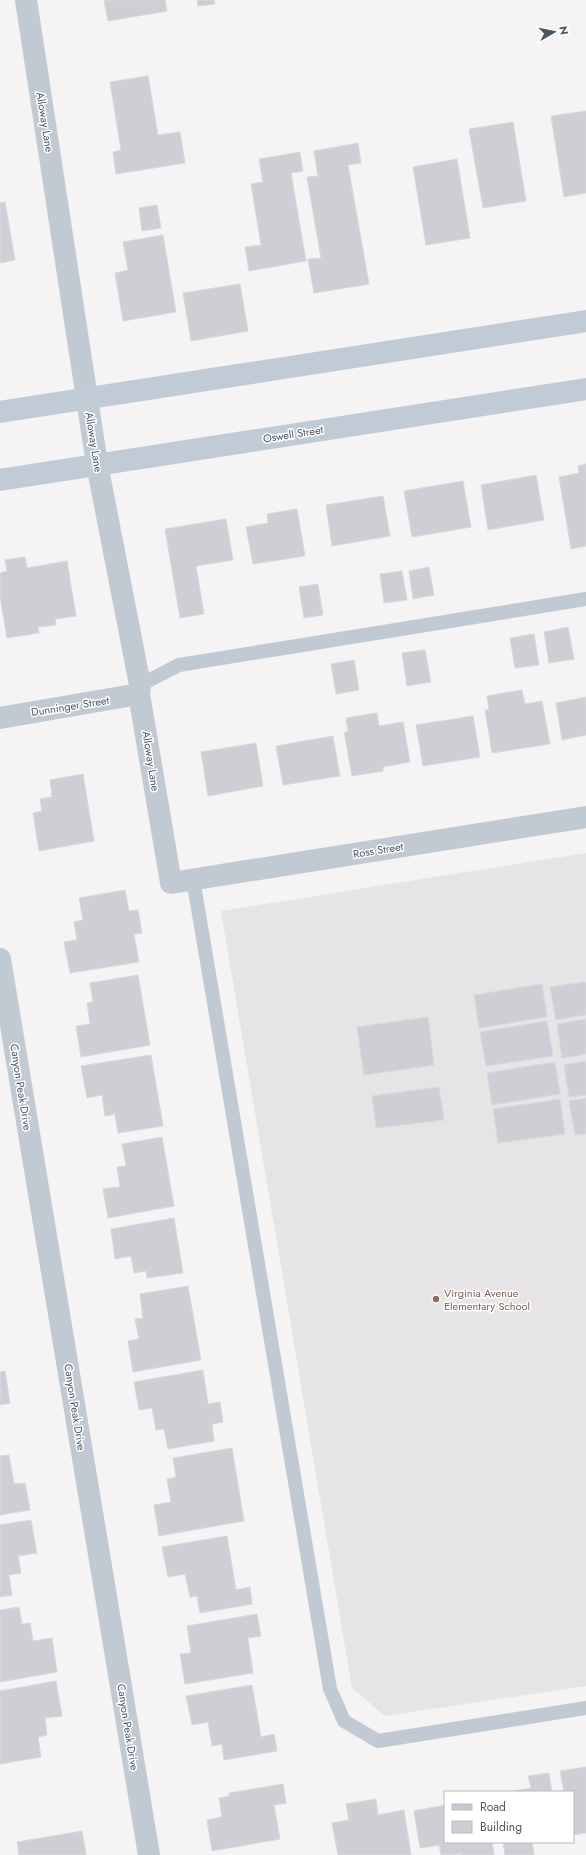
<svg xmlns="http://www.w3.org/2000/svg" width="586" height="1855" font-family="Jost,sans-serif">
<rect width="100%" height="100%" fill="#f5f3f3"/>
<!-- education -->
<path fill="#e6e4e5" d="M586,853V1686L385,1716L352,1688L221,911Z"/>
<!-- building -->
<g fill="#cdcfd5" stroke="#d7d9de">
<path d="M104,0H165L167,11L108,21Z"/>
<path d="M197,0H214L215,4L198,6Z"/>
<path d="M148,76L158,135L180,132L185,163L116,174L113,152L121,150L110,82Z"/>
<path d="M586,111V193L564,197L551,116Z"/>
<path d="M513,122L526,201L483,208L469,129Z"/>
<path d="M358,143L361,163L348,165L369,284L314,293L308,259L321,258L307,177L318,176L314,151Z"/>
<path d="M300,152L303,171L291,173L306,261L249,271L245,247L261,245L251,184L263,182L259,159Z"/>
<path d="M457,159L470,238L426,245L413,167Z"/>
<path d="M5,202L15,260L0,263V203Z"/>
<path d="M157,205L161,228L142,231L139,208Z"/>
<path d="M163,235L176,312L123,321L115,273L128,270L123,242Z"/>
<path d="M240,284L248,331L191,341L183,293Z"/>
<path d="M586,464V546L571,549L559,477L579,473L578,466Z"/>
<path d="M536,475L544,520L488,530L481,485Z"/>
<path d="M463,481L471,527L412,537L404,491Z"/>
<path d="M383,496L390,536L332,546L326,505Z"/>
<path d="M297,509L305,556L253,564L246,527L268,523L267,514Z"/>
<path d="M226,519L233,560L196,566L204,614L180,618L165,529Z"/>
<path d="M25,557L27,568L67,561L76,616L55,619L56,625L38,627L39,633L7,638L0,596V573L7,571L5,560Z"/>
<path d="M429,567L434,595L413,599L409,571Z"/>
<path d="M402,571L407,600L384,603L380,574Z"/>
<path d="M318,584L323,615L304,618L299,587Z"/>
<path d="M568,627L574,659L549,663L544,632Z"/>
<path d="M534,634L539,665L515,668L510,638Z"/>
<path d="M425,650L431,682L407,686L402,653Z"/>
<path d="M354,660L359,690L336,694L331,664Z"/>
<path d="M522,690L525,704L542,701L550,744L492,753L485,710H489L487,696Z"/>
<path d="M586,697V735L562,740L556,703Z"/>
<path d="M377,713L379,726L403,722L410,762L383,767V771L352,776L344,732H348L346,718Z"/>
<path d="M473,716L480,757L423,766L416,725Z"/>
<path d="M333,736L340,776L283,785L276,746Z"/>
<path d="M256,743L263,786L208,796L201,752Z"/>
<path d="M83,774L94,841L39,851L33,813L42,811L40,799L52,797L50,780Z"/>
<path d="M125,890L129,911L138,910L142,933L134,934L139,962L70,973L64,942L77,940L74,922L83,920L79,898Z"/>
<path d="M138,975L150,1045L81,1057L76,1026L90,1024L87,1003L93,1002L90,983Z"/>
<path d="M586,982V1015L556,1020L550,987Z"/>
<path d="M542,984L547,1017L479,1028L474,995Z"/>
<path d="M428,1017L434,1065L364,1075L357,1027Z"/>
<path d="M586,1019V1054L562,1058L557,1024Z"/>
<path d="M547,1021L553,1056L486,1066L480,1032Z"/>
<path d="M151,1055L163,1126L118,1133L115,1114L105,1116L102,1095L87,1098L81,1066Z"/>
<path d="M586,1061V1095L569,1097L564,1065Z"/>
<path d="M555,1062L560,1094L492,1105L487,1073Z"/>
<path d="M439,1087L444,1120L376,1128L372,1096Z"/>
<path d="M586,1098V1134L575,1135L569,1101Z"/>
<path d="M560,1099L565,1134L498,1143L493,1109Z"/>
<path d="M162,1137L174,1206L108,1218L103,1189L120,1187L117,1167L126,1166L122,1144Z"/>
<path d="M174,1218L183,1273L147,1278L146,1271L134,1273L131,1256L115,1259L111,1229Z"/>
<path d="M188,1286L201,1360L133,1372L128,1341L139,1339L135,1319L143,1318L140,1294Z"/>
<path d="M203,1370L208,1404L220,1402L223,1422L212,1424L214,1441L168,1449L164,1429L156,1430L152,1408L139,1410L134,1382Z"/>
<path d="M5,1371L10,1403L0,1405V1372Z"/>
<path d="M232,1448L244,1521L159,1536L154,1505L171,1502L167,1479L176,1477L173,1458Z"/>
<path d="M9,1455L14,1484L25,1483L30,1510L0,1515V1456Z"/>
<path d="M31,1520L37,1553L18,1556L21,1573L9,1575L12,1595L0,1597V1525Z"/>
<path d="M227,1536L236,1590L250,1587L252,1604L200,1613L197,1596L190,1597L185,1574L168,1577L162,1547Z"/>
<path d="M19,1607L22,1624L30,1623L33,1641L52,1638L57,1672L0,1682V1610Z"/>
<path d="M257,1614L261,1636L248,1638L253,1673L185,1684L180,1654L191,1653L187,1626Z"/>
<path d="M56,1681L62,1716L45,1718L47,1735L38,1737L41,1757L0,1764V1691Z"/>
<path d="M252,1685L261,1737L274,1734L277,1751L224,1760L222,1744L212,1746L208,1722L192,1725L186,1696Z"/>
<path d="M586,1767V1833L573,1835V1792H564L560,1771Z"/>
<path d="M549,1773L552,1792H508L531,1788L528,1776Z"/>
<path d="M283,1784L286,1803L274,1805L280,1839L212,1851L207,1820L222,1817L219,1798L229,1796V1793Z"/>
<path d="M376,1799L378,1815L404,1810L411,1855H338L332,1823L349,1820L346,1804Z"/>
<path d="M445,1805V1842H492L494,1855H461V1854L441,1855L439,1845L420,1848L414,1811Z"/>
<path d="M82,1831L86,1855H19L17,1842Z"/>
<path d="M503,1842H537L532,1843L534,1855H505Z"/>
</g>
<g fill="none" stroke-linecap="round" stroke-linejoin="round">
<!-- service -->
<g stroke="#c1cad2" stroke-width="14">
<path d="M140,685L179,665L586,599"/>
<path d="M193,879L330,1689L344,1721L378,1741L586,1708"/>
</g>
<!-- minor -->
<g stroke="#c1cad2" stroke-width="22">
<path d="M26,0L97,464L140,685L139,694L171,883L586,817"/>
<path d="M0,718L139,694"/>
<path d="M0,959L149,1855"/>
</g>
<!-- secondary -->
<g stroke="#c1cbd6" stroke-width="22">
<path d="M0,412L586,321"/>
<path d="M0,480L586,389"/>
</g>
</g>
<!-- markers -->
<circle fill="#8d6e63" stroke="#fff" stroke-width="1.5" cx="436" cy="1299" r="4"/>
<g text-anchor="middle" stroke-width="3" stroke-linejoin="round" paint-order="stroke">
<!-- street labels -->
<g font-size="11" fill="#4a5661" stroke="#fff">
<text transform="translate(45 122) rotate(81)" y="4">Alloway Lane</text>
<text transform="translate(293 434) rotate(-9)" y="4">Oswell Street</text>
<text transform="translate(94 442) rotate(81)" y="4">Alloway Lane</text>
<text transform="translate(70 706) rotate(-9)" y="4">Dunninger Street</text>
<text transform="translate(151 761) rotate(81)" y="4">Alloway Lane</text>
<text transform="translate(378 850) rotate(-9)" y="4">Ross Street</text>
<text transform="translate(21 1087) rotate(81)" y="4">Canyon Peak Drive</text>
<text transform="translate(75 1407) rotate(81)" y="4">Canyon Peak Drive</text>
<text transform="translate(128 1727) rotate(81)" y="4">Canyon Peak Drive</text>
</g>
<!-- education labels -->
<g font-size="11" fill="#785e54" stroke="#fff" text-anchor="start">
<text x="444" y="1297">Virginia Avenue<tspan x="444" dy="13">Elementary School</tspan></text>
</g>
</g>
<!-- legend -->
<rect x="444" y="1791" width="130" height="52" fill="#ffffff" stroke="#b7bbc0"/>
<rect x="452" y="1804" width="20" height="6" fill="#c1cbd6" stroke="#b7bbc0"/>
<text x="480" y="1811" font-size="12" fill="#4a5661">Road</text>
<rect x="452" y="1821" width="20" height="12" fill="#cdcfd5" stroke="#b7bbc0"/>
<text x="480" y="1831" font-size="12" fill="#4a5661">Building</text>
<!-- north arrow -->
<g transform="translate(554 32) rotate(81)" stroke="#ffffff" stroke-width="3" paint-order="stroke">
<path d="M0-3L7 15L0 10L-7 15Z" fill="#4a5661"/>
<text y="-6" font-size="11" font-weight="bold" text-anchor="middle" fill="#4a5661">N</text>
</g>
</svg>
